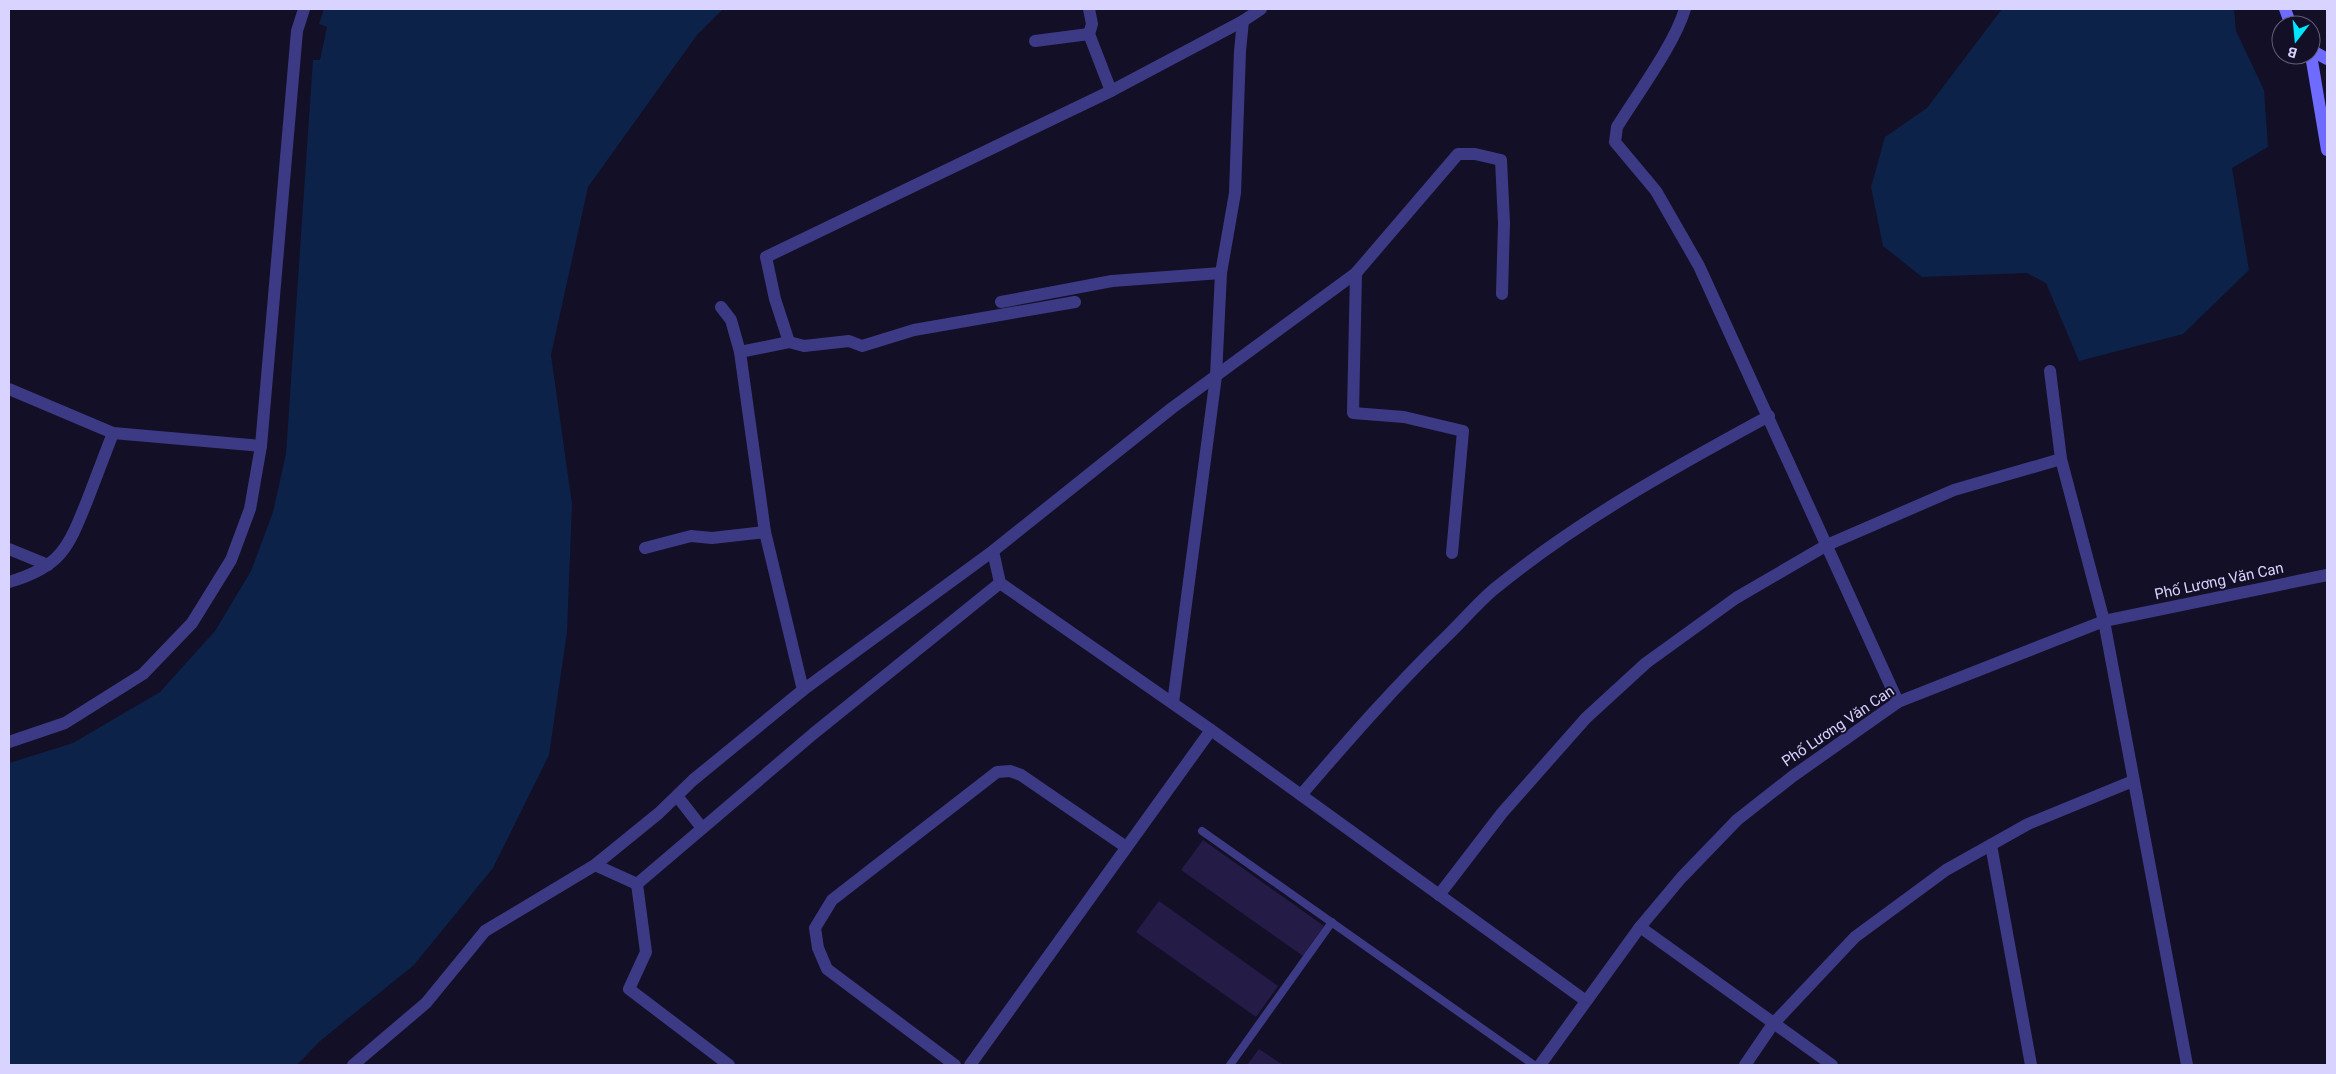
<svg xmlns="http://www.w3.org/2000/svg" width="2336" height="1074" font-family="Roboto,sans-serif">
<rect width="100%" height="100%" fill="#130f26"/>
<!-- water -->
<g fill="#0c2248">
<path d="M324,9H723L697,35L588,187L551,355L572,504L567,632L549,755L493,868L414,965L320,1041L297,1065H9V763L73,743L160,692L215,631L251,571L273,512L286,454L313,60H320L327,27L319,24Z"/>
<path d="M2002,9H2234L2236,31L2264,90L2268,147L2232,168L2249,270L2183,334L2079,361L2046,283L2027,273L1922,277L1883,246L1871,187L1885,137L1927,108Z"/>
</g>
<!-- building -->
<g fill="#241b47">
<path d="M1203,840L1324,926L1303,956L1181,870Z"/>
<path d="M1159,901L1278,986L1256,1017L1136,932Z"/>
<path d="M1259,1049L1283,1065H1247Z"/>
</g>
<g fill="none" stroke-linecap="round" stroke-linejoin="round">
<!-- service -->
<g stroke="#3d3a85" stroke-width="8">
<path d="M1202,831L1534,1065"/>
<path d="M1230,1065L1332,922"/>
</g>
<!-- minor -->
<g stroke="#3d3a85" stroke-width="12">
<path d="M1685,9C1674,45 1638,93 1617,127L1615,142L1656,191L1699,266L1898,702"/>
<path d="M1089,34L1092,24L1089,9"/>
<path d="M1035,41L1089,34L1111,91"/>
<path d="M1356,273L1353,413L1404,417L1463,431L1452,553"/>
<path d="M1001,302L1112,281L1221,273"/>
<path d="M721,307L731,320L740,352L765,532L803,690"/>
<path d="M789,342L775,299L766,257L1111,91L1243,21L1261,9"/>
<path d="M740,352L789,342L804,346L849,341L862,346L914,330L1075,302"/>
<path d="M2050,371L2061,459L2104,621L2187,1065"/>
<path d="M9,389L113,433L261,446"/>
<path d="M645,548L691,536L712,538L765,532"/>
<path d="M9,549L48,565"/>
<path d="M993,551L1000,583"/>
<path d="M9,582C61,567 68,548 87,501C96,478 104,456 113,433"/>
<path d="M1173,703L1216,376L1221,273L1235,193L1240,51L1243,21"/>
<path d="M9,742L65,723L143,674L192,623L231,560L250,509L261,446L297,31L304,9"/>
<path d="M1301,795C1349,739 1397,684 1450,633C1464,619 1478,603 1493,590C1577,521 1673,468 1769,416"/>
<path d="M677,796L702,828"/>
<path d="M1991,845L2031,1065"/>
<path d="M595,865L637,884"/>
<path d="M1439,895L1502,813L1586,718L1646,663L1736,598L1827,545L1954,490L2061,459"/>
<path d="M1640,927L1832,1065"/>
<path d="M353,1065L426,1003L485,931L595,865L659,813L693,780L803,690L993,551L1172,408L1356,273L1458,154H1475L1501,160L1504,223L1502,294"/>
<path d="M729,1065L629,989L646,952L637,884L813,734L1000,583L1211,730L1586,1001"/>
<path d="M955,1065L827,969L818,948L815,928L832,900L997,772L1010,771L1021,775L1126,847"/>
<path d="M970,1065L1211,730"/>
<path d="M1745,1065L1773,1024L1855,937L1946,870L2028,824L2133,781"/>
</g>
<!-- tertiary -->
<path stroke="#3d3a85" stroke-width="12" d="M1540,1065L1640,927L1681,878L1737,820L1793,776L1898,702L2104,621L2327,575"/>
<!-- secondary -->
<g stroke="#6f6bff" stroke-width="12">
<path d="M2285,9L2291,25"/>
<path d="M2311,50L2327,59"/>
<path d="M2311,55L2327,150"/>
</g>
</g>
<g text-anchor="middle" stroke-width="4" stroke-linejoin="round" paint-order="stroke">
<!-- street labels -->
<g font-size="15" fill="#d9d4ff" stroke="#130f26">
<text transform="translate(2219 581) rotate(-12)" y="5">Phố Lương Văn Can</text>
<text transform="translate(1838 726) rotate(-34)" y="5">Phố Lương Văn Can</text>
</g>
</g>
<!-- border -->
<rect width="2336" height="1074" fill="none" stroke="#d9d4ff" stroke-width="20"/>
<!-- north arrow -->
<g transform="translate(2296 40) rotate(196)"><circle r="24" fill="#130f26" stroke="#625e7d"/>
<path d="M0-4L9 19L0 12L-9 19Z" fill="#00e5ff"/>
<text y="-8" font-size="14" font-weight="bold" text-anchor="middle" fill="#d9d4ff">B</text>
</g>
</svg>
